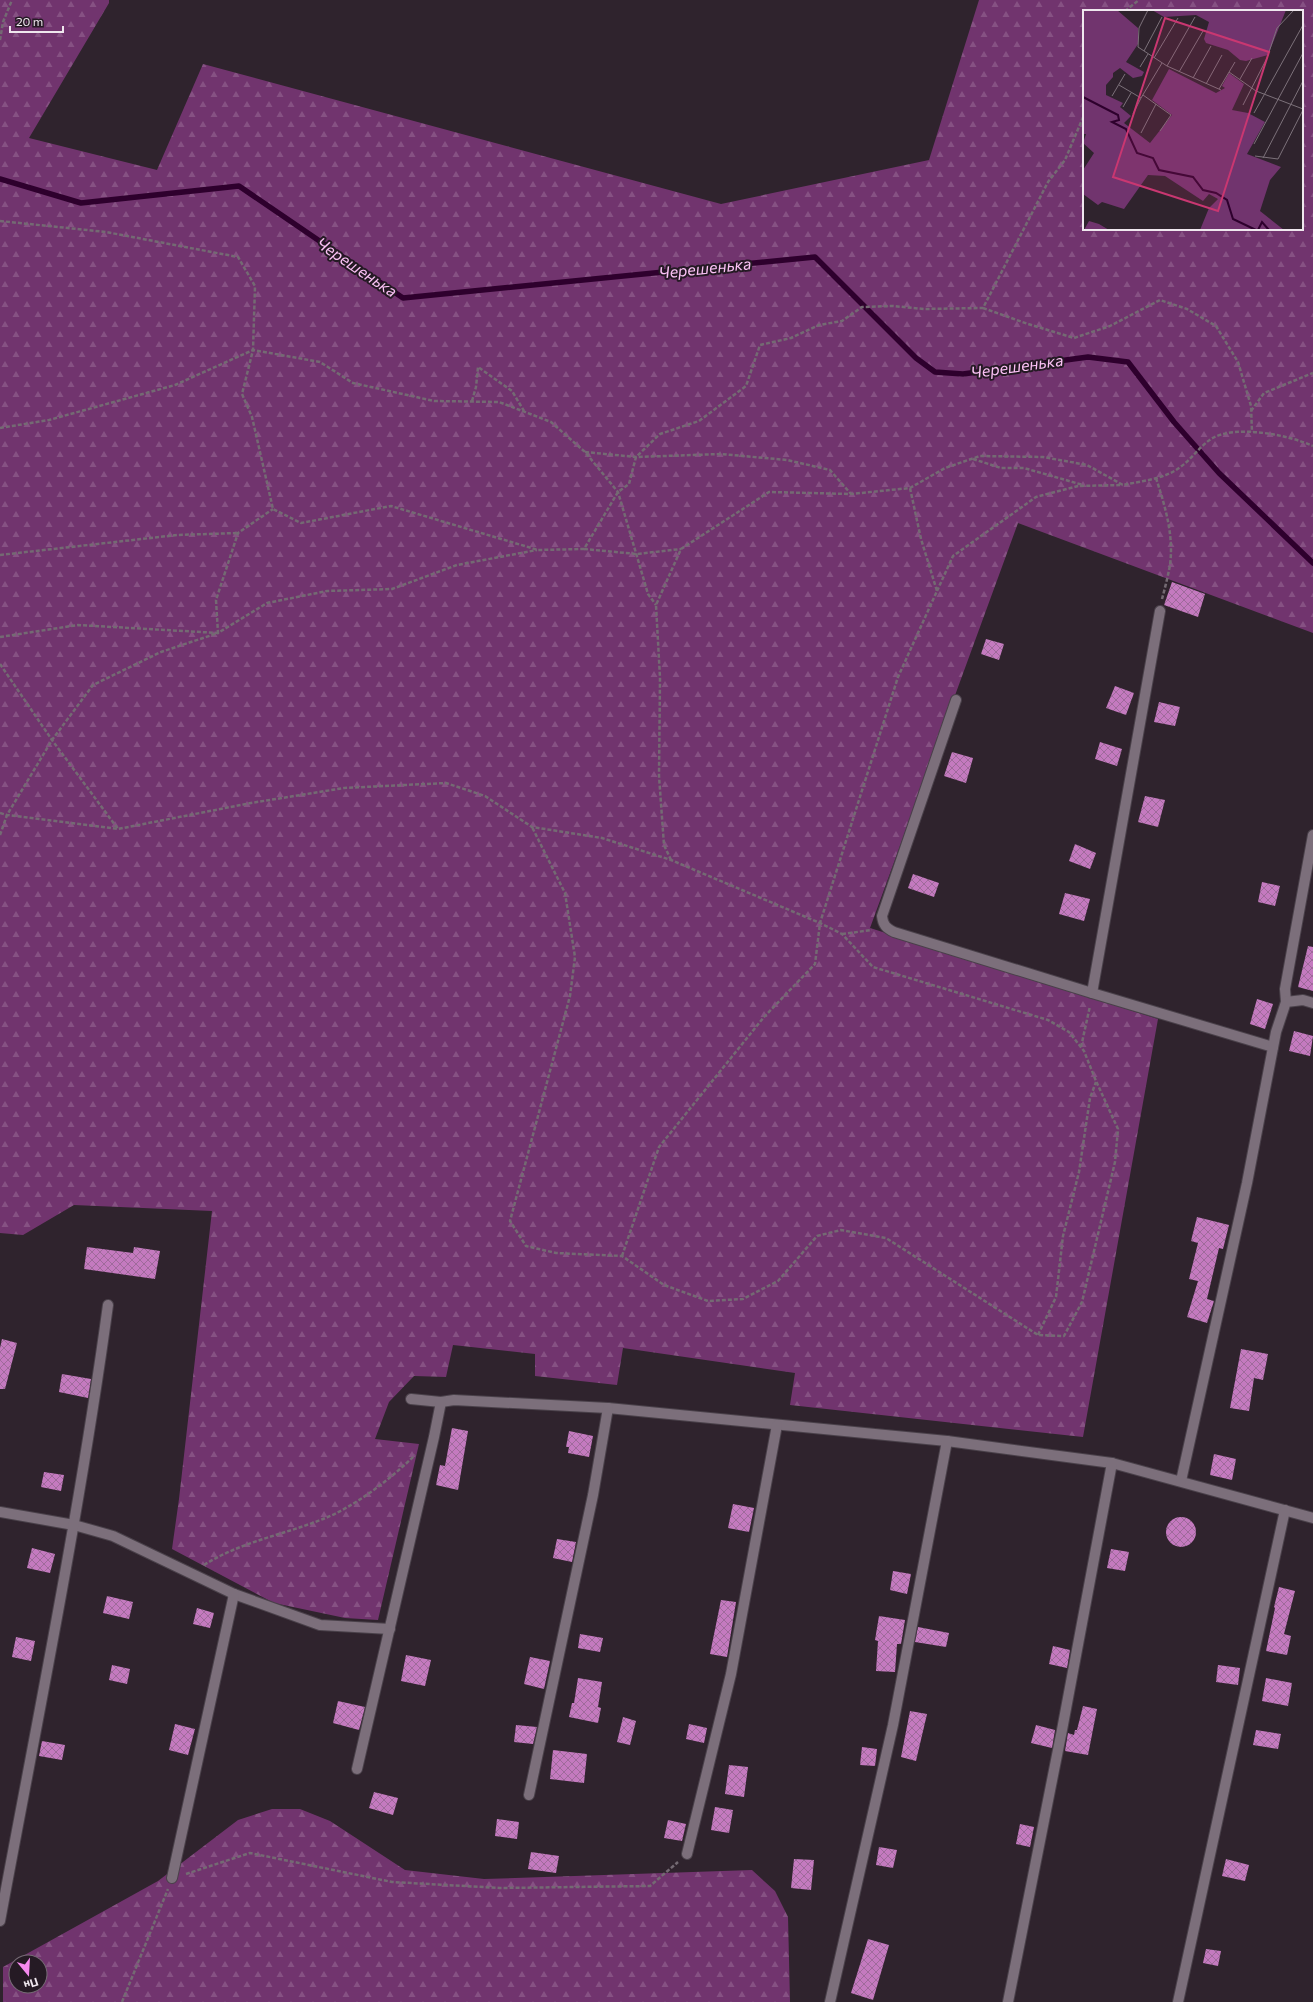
<svg xmlns="http://www.w3.org/2000/svg" width="1313" height="2002" font-family="Commissioner,sans-serif">
<defs>
<pattern id="forest-firs" width="22" height="20" patternUnits="userSpaceOnUse"><rect width="22" height="20" fill="#71346e"/><path d="M5 1l3.5 6h-7zM16 11l3.5 6h-7z" fill="#865183"/></pattern>
<pattern id="building-cross-hatch" width="8" height="8" patternUnits="userSpaceOnUse"><rect width="8" height="8" fill="#c47abf"/><path d="M0 0l8 8M0 8l8-8" fill="none" stroke="#9f6a9b"/></pattern>
</defs>
<rect width="100%" height="100%" fill="#2f232d"/>
<!-- forest -->
<g fill="url(#forest-firs)" fill-rule="evenodd">
<path d="M0,0H109V3L29,138L157,170L203,64L721,204L929,160L979,0H1313V633L1018,523L870,928L1158,1019L1083,1437L790,1405L795,1373L623,1348L617,1385L535,1376V1354L453,1345L446,1377L414,1376L389,1402L375,1439L419,1444L378,1620L345,1618L274,1603L172,1549L179,1499L212,1211L74,1205L23,1235L0,1233ZM1084,11H1302V229H1084Z"/>
<path d="M272,1809H300L330,1821L405,1870L484,1879L752,1870L775,1891L788,1917L790,2002H3V1967L158,1881L238,1820ZM16,1962H40V1986H16Z"/>
</g>
<g fill="none" stroke-linecap="round" stroke-linejoin="round">
<!-- stream -->
<path stroke="#2e002d" stroke-width="5.5" d="M0,179L81,203L239,186L403,298L815,257L916,358L935,372L963,374L1088,357L1128,362L1174,422L1219,473L1313,563"/>
</g>
<!-- building -->
<g fill="url(#building-cross-hatch)">
<path d="M1172,582L1205,594L1198,617L1164,605Z"/>
<path d="M986,639L1004,644L999,660L981,654Z"/>
<path d="M1115,686L1134,693L1126,715L1106,708Z"/>
<path d="M1159,702L1180,707L1175,726L1154,722Z"/>
<path d="M1100,742L1122,749L1117,766L1095,759Z"/>
<path d="M952,752L973,758L966,783L944,776Z"/>
<path d="M1145,796L1165,800L1158,827L1138,822Z"/>
<path d="M1075,844L1096,853L1090,869L1069,861Z"/>
<path d="M913,874L939,883L934,897L908,888Z"/>
<path d="M1262,882L1280,886L1275,906L1258,902Z"/>
<path d="M1065,893L1090,899L1084,921L1059,914Z"/>
<path d="M1308,946L1313,947V991L1298,987Z"/>
<path d="M1257,999L1273,1004L1265,1029L1250,1024Z"/>
<path d="M1294,1031L1313,1036L1310,1056L1289,1051Z"/>
<path d="M1197,1217L1229,1225L1223,1249L1219,1248L1207,1299L1214,1301L1207,1323L1187,1317L1198,1281L1189,1279L1198,1243L1191,1241Z"/>
<path d="M87,1247L133,1253L134,1247L160,1251L155,1279L84,1269Z"/>
<path d="M2,1339L17,1343L5,1389H0V1348Z"/>
<path d="M1241,1349L1268,1354L1263,1380L1254,1378L1249,1411L1230,1408Z"/>
<path d="M62,1374L91,1379L88,1398L59,1392Z"/>
<path d="M452,1428L468,1431L458,1490L436,1485L440,1465L445,1466Z"/>
<path d="M569,1431L593,1436L589,1457L568,1453L569,1447H566Z"/>
<path d="M1214,1454L1236,1459L1232,1480L1210,1475Z"/>
<path d="M44,1472L64,1475L61,1491L41,1487Z"/>
<path d="M733,1504L754,1508L749,1532L728,1528Z"/>
<circle cx="1181" cy="1532" r="15"/>
<path d="M557,1539L576,1542L572,1562L553,1558Z"/>
<path d="M32,1548L55,1554L50,1573L27,1568Z"/>
<path d="M1111,1549L1129,1552L1125,1571L1107,1568Z"/>
<path d="M893,1571L911,1574L907,1594L890,1590Z"/>
<path d="M1279,1587L1295,1591L1284,1634L1291,1636L1287,1655L1266,1651L1275,1608L1274,1607Z"/>
<path d="M107,1596L133,1602L129,1619L103,1613Z"/>
<path d="M721,1600L736,1602L727,1657L710,1654Z"/>
<path d="M197,1608L214,1613L210,1628L193,1624Z"/>
<path d="M879,1616L905,1620L901,1644H897L895,1672L876,1671L878,1641L875,1640Z"/>
<path d="M918,1627L949,1633L946,1647L915,1642Z"/>
<path d="M580,1634L603,1638L600,1652L578,1648Z"/>
<path d="M16,1637L35,1641L31,1661L12,1657Z"/>
<path d="M1053,1646L1070,1650L1067,1668L1049,1664Z"/>
<path d="M406,1655L431,1660L425,1686L401,1681Z"/>
<path d="M530,1657L550,1661L544,1689L524,1684Z"/>
<path d="M112,1665L130,1669L127,1684L109,1680Z"/>
<path d="M1218,1665L1240,1668L1238,1685L1216,1682Z"/>
<path d="M578,1678L602,1682L598,1707L601,1708L598,1723L569,1717L572,1703H574Z"/>
<path d="M1266,1678L1292,1683L1288,1706L1262,1701Z"/>
<path d="M338,1701L365,1707L359,1730L333,1723Z"/>
<path d="M1083,1706L1097,1709L1088,1755L1065,1751L1068,1733L1074,1735L1075,1730H1077Z"/>
<path d="M910,1711L927,1714L916,1761L901,1757Z"/>
<path d="M623,1717L636,1721L630,1745L617,1742Z"/>
<path d="M175,1724L195,1729L188,1755L169,1750Z"/>
<path d="M689,1724L707,1728L704,1743L686,1739Z"/>
<path d="M516,1725L537,1727L533,1744L514,1742Z"/>
<path d="M1036,1725L1055,1730L1052,1748L1031,1743Z"/>
<path d="M1256,1730L1281,1734L1278,1749L1253,1745Z"/>
<path d="M42,1741L65,1745L62,1760L39,1756Z"/>
<path d="M862,1747L877,1749L875,1766L860,1765Z"/>
<path d="M553,1750L587,1754L584,1783L550,1779Z"/>
<path d="M729,1765L748,1767L744,1797L725,1794Z"/>
<path d="M374,1792L398,1798L393,1815L369,1808Z"/>
<path d="M715,1807L733,1810L729,1833L711,1830Z"/>
<path d="M497,1819L519,1822L517,1839L495,1836Z"/>
<path d="M668,1820L686,1824L682,1841L664,1838Z"/>
<path d="M1020,1824L1034,1827L1030,1847L1016,1844Z"/>
<path d="M879,1847L897,1850L893,1868L876,1865Z"/>
<path d="M531,1852L559,1856L556,1873L528,1869Z"/>
<path d="M794,1859L814,1860L811,1890L791,1888Z"/>
<path d="M1226,1859L1249,1865L1245,1881L1222,1876Z"/>
<path d="M868,1939L889,1945L873,2000L851,1993Z"/>
<path d="M1206,1949L1221,1951L1218,1966L1203,1963Z"/>
</g>
<g fill="none" stroke-linecap="round" stroke-linejoin="round">
<!-- minor casing -->
<g stroke="#4a414a" stroke-width="12">
<g id="minor">
<path d="M956,700L882,916C883,925 886,928 894,932L1092,993L1273,1047"/>
<path d="M1092,993L1160,611"/>
<path d="M1286,1002L1285,989L1313,835"/>
<path d="M411,1399L441,1402L454,1400L608,1408L947,1441L1112,1463L1313,1518"/>
<path d="M1181,1481L1247,1183L1276,1032L1286,1002L1303,1000L1313,1003"/>
<path d="M0,1512L74,1525L113,1536L234,1594L320,1625L390,1629"/>
<path d="M357,1769L434,1437L441,1402"/>
<path d="M529,1795L593,1495L608,1408"/>
<path d="M687,1854L731,1674L777,1425"/>
<path d="M172,1878L234,1594"/>
<path d="M0,1921C38,1716 80,1511 108,1305"/>
<path d="M830,2002L893,1725L947,1441"/>
<path d="M1008,2002L1062,1730L1112,1463"/>
<path d="M1178,2002L1285,1510"/>
</g>
</g>
<!-- path -->
<g stroke="#746a73" stroke-width="2.5" stroke-dasharray="4 2" stroke-linecap="butt">
<path d="M1125,11L1139,0"/>
<path d="M0,40L3,22L12,0"/>
<path d="M0,221L106,232L238,257L255,286L253,350L242,394L252,417L273,509L301,523L391,506L538,550L584,549L618,492L629,484L636,457L660,434L699,421L746,386L760,345L791,338L819,325L842,321L862,307L893,306L924,309L983,308L1048,182L1065,160L1084,115"/>
<path d="M983,308L1028,324L1074,338L1110,326L1160,300L1187,309L1216,326L1238,362L1251,406L1252,432"/>
<path d="M472,401L476,387L478,367L512,391L524,411"/>
<path d="M1251,411L1264,393L1313,373"/>
<path d="M0,428L49,420L175,385L253,350L320,362L353,383L434,401L499,402L551,422L585,452L618,492L648,594L656,605"/>
<path d="M585,452L636,457L721,454L787,460L830,470L851,494"/>
<path d="M973,459L1001,468H1024L1083,485"/>
<path d="M1156,478C1165,506 1174,535 1170,565C1168,576 1165,588 1162,599"/>
<path d="M584,549L637,554L681,549"/>
<path d="M0,555L177,535L238,533"/>
<path d="M937,591L953,556L1036,497L1078,486L1123,485"/>
<path d="M0,637L78,625L218,633L267,603L327,591L392,589L457,565L537,550"/>
<path d="M0,664L52,740L118,829"/>
<path d="M0,813L7,815L118,829L251,803L344,788L446,783L485,796L532,827L602,838L671,860L820,923L842,934L873,967L1048,1020L1069,1032L1084,1051L1096,1081L1118,1129L1115,1162L1082,1302L1064,1336L1038,1335L886,1238L841,1230L817,1236L778,1281L743,1299L708,1301L664,1285L622,1256L556,1253L526,1246L510,1221L570,996L575,957L565,893L532,827"/>
<path d="M0,835L7,815L52,740L93,685L161,652L218,633L216,600L238,533L273,509"/>
<path d="M671,860L664,845L659,776L660,678L656,605L681,549L769,492L851,494L910,488L945,468L980,456L1043,457L1087,465L1123,485C1142,481 1164,479 1179,468C1191,460 1199,447 1211,439C1235,424 1289,435 1313,446"/>
<path d="M842,934L872,930"/>
<path d="M1081,1047L1090,1006"/>
<path d="M622,1256L659,1147L764,1017L815,964L820,923L898,677L937,591L921,539L910,488"/>
<path d="M1038,1335L1056,1297L1063,1236L1079,1172L1090,1098L1096,1082"/>
<path d="M204,1565C240,1542 283,1535 323,1519C354,1507 391,1479 415,1455"/>
<path d="M186,1874L250,1853L392,1882L500,1888L650,1886L678,1862"/>
<path d="M122,2002L168,1889"/>
</g>
<!-- minor -->
<use href="#minor" stroke="#7c6f7b" stroke-width="10"/>
</g>
<g text-anchor="middle" stroke-width="4" stroke-linejoin="round" paint-order="stroke">
<!-- water labels -->
<g font-size="16" font-style="italic" fill="#fcc2f6" stroke="#251a24">
<text transform="translate(357 267) rotate(34)" y="6">Черешенька</text>
<text transform="translate(705 268) rotate(-6)" y="6">Черешенька</text>
<text transform="translate(1017 366) rotate(-8)" y="6">Черешенька</text>
</g>
</g>
<!-- overview -->
<g transform="translate(1083 10)">
<rect width="220" height="220" fill="#2f232d"/>
<path d="M0,0H34L55,18V34L43,52L61,62L59,66L50,68L37,58L30,63V67L23,75V85L40,93L37,97L48,106L41,113L67,133L89,105L69,90L86,59L133,83L142,78L139,76L146,63L161,74L149,100L165,103L182,112L164,144L198,157L187,170L177,201L201,220H117L126,198L135,189L126,184L120,191L82,166L65,165L41,199L19,192L15,195L0,184V160L11,143L0,133L3,124H0ZM69,0H203L185,45L163,51L157,50L145,40L123,33L121,29L126,12L113,5L81,7ZM6,211L16,214L26,220H1Z" fill="#71346e"/>
<path fill="none" stroke="#2e002d" stroke-width="2" d="M0,87L35,105L36,110L29,112L43,119L54,143L70,148L76,160L110,167L120,180L133,183L144,190L150,209L173,220M175,220L179,212L186,220"/>
<path fill="none" stroke="#7c717a" stroke-width="1" d="M65,0L56,18L55,37L84,56L138,80M61,41L79,7M71,48L95,8M84,56L112,7M57,57L65,44M96,62L120,21M146,62L173,81L220,99M110,68L128,36M157,69L169,48M123,74L139,45M36,75L58,88L79,53M136,79L152,52M60,85L88,105L77,121M29,86L42,64M160,95L184,48L194,18L211,0M40,97L48,83M171,103L220,15M50,104L58,88M58,123L73,94M171,134L220,43M172,146L195,149L220,100M180,148L220,71"/>
<path fill="#c93771" fill-opacity="0.15" stroke="#c93771" stroke-width="2" d="M82,8L186,42L135,201L30,167Z"/>
<rect width="220" height="220" fill="none" stroke="#efe7ee" stroke-width="2"/>
</g>
<!-- north arrow -->
<g transform="translate(28 1974) rotate(162)"><circle r="19" fill="#251a24" stroke="#766c75"/>
<path d="M0-3L7 15L0 10L-7 15Z" fill="#f589ee"/>
<text y="-6" font-size="11" font-weight="bold" text-anchor="middle" fill="#efe7ee">Пн</text>
</g>
<!-- scale -->
<path d="M10 26v6h53v-6" fill="none" stroke="#efe7ee" stroke-width="2"/>
<text x="16" y="26" font-size="12" fill="#efe7ee" stroke="#251a24" stroke-width="3" paint-order="stroke">20 m</text>
</svg>
